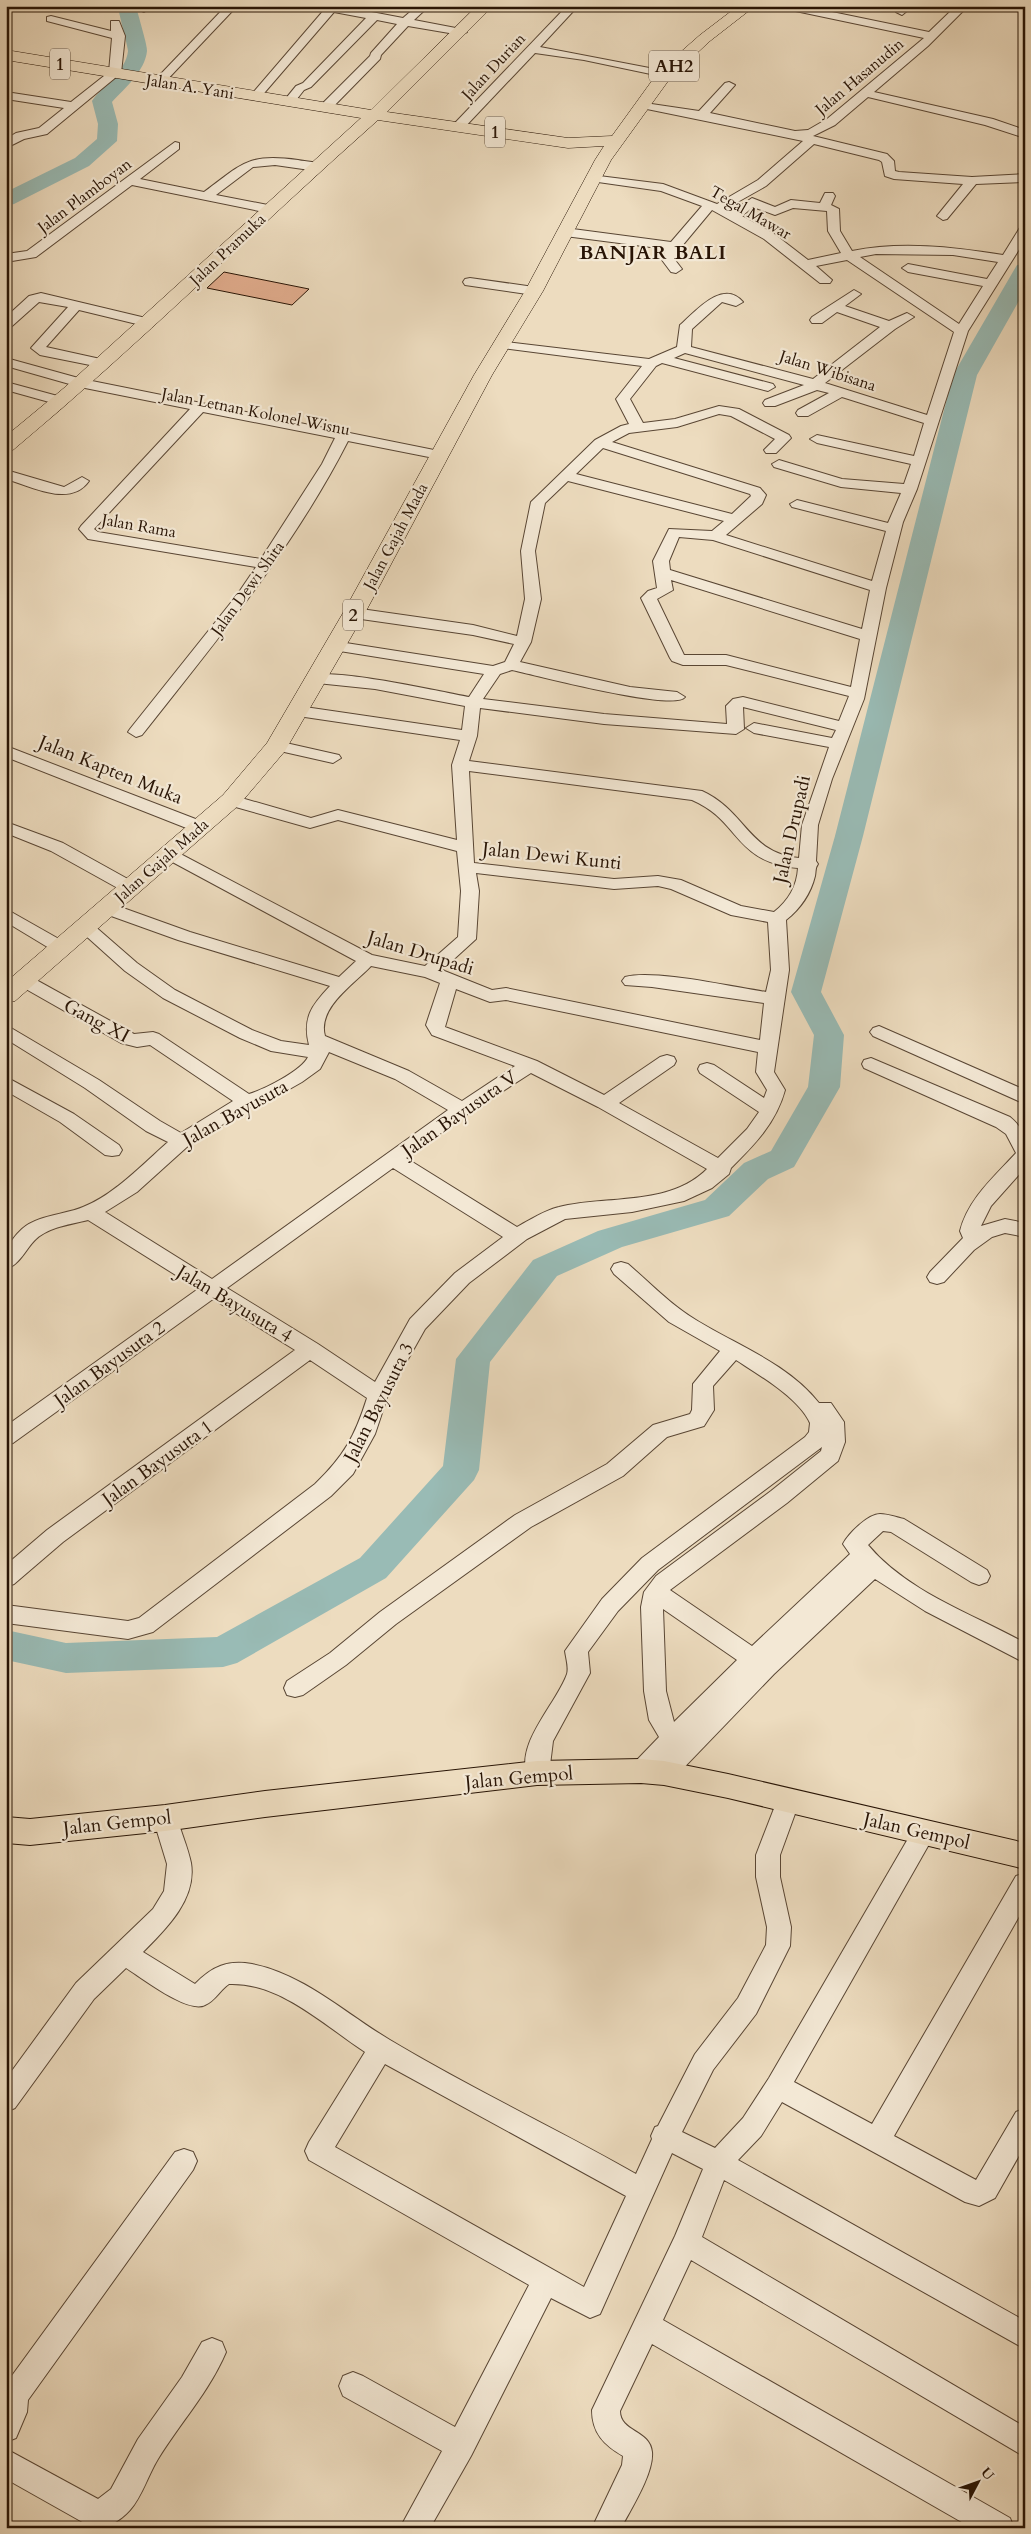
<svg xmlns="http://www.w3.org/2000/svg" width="1031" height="2534" font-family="Cardo,serif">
<rect width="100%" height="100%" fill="#eddcbf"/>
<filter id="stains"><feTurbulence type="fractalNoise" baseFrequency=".004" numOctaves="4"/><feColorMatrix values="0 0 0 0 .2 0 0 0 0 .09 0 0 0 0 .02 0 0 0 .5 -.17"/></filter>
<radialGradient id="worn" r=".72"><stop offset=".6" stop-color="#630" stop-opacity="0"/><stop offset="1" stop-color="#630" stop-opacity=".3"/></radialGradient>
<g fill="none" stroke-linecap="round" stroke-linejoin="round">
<!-- river -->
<g fill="#99bbb5" fill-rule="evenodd">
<path d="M118,6H136C138,15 148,47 147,51C145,71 125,88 112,102L118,124L117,141L89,166L14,204L6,206V192L75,158L97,139L98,124L92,101C103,85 126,71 128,51C128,47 119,15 118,6Z"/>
<path d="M1025,264V290L977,375L863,836L821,992L844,1035L840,1087L794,1167L768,1179L729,1216L622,1247L557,1276L490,1362L479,1470L474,1480L386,1578L237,1663L223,1667L66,1673L6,1660V1630L66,1643L217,1637L360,1558L443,1466L456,1359L533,1260L598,1231L705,1200L744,1163L771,1151L808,1087L814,1035L791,992L835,836L953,375L1014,270L1017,265Z"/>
</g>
</g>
<!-- building -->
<path fill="#e2ad8e" stroke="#281405" d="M224,272L309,289L292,305L207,288Z"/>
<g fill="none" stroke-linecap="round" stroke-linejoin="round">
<!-- minor casing -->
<g stroke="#594634" stroke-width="2">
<g id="minor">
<path d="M141,6H153L144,12L138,9Z"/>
<path d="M226,6H237L164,83H156V79Z"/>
<path d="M316,6H340L403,18L417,6H429L414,20L461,29L467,32L461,35L408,26L381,55L380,59L329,111H321V105L370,56L371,53L397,24L377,20L311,87L304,90L293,104H285L283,102L296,86L303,83L366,18L334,12L259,99H251V95L324,10Z"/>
<path d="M567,6H578L540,47L665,71L671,74L665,77L584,60L535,53L462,130H454V124Z"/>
<path d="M781,6H803L929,32L956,6H968L928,46L874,92L993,119L1025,130V138L985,125L868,97L835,125L813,136L887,154L894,161L895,171L899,172L972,177L1025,174V182L976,184L947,219L943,220L937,216L963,184L894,179L885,176L882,162L879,160L814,144L766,186L727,208L733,211L752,198L775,207L791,200L820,203L825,193H833L835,196L831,205L839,209L840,231L852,251C901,241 953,247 1003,255L1021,226L1025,225V240L968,331L917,489L903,522L886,588L864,699L832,779L818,825L816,861L818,864C815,868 816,871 815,876C811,893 800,909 786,920L789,970L774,1072L785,1090C776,1123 755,1144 731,1168L729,1174L712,1188L684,1201L632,1212L565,1219L527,1239L469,1283L425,1329L388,1395L375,1434L353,1474L331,1496L153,1632L128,1639L6,1623V1605L128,1621L139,1618L315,1484C344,1456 355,1436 367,1398L310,1360L63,1542L14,1584L6,1587V1565L47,1530L295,1350L213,1299L13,1443L6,1445V1426L198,1289L88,1220C72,1224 49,1227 36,1239C26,1248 20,1265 6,1269C6,1251 8,1242 22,1229C38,1215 64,1215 83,1207C114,1195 143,1164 168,1142L146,1131L85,1088L6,1039V1025L99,1080L160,1121L181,1133L233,1101L150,1045L137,1047L121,1043L17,984L14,980L17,976H29L134,1034L153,1032L159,1034L249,1094C265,1089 301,1071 308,1057L271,1051L240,1038L163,998L125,971L76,927L79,923H91L137,963L175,990L252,1030L281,1041L309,1045C302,1018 312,1005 330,986L178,940L100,912L97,908L100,904H112L190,932L339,977L356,961L165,858L162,854L165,850L171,849L372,955L425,966L458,937L461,891L457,851L338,820L310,828L225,804L223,800L225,796L231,795L311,818L338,810L457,840L452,765L460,740L298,716L290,711L298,706L462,730L465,706L375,689L317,683L309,678C318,664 447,693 469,697L484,674L327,649L325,646L327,643L333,641L493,666L505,662L514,644L473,635L354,618L346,613L354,608L473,625L517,636L525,599L521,551L531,502L595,440L621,426L629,424L616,399L642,366L503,348L498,347L496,344L498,341L649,359L677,347L680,325C695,312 723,278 743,302L736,306L722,302L692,329L691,347L813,379L880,327L837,312L822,323H812L810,320L812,317L854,290L861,294L845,306L889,321L907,313L914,317L895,329L825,383L927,415L954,332L847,260L816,266L832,280L830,283H820L764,239L712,210L677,252L675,260L682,269L676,273L671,272L662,260L666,249L565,236L559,232L565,228L671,242L702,206L661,191L591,181L589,178L591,175L663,184L717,204L758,180L803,141L642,108L638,106V102L699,111L725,83L729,82L735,85L710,113L795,131L808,130L827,119L924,38L786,9ZM753,207L775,215L793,208L827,211L828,231L841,253L808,260L773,233L742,216ZM876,254L953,255L998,262L987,279L908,264L902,268L908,272L983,286L959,324L860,257ZM685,353L804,385L765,400L763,403L765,406H775L817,390L829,393L798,410L796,413L798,416H808L842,397L924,423L914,456L817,435L810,439L817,443L911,464L904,484L842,479L779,460L772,464L774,467L841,487L901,493L888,523L797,500L790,504L792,507L886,531L872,581L726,535L762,504L766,495L760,488L612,442L629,433L677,427L719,414L731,416L775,439L764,450L766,453H776L791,438L789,435L739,409L719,406L675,419L643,423L630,399L656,366L662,363L768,391L775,387L773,384L674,358ZM603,448L750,494L751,496L732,514L576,474ZM568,481L724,521L712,531L669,529L653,561L657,588L648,591L641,598L670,658L672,661L683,665H726L849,696L839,721L743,697L733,699L726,706L727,724L604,714L483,699L500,674L512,670C535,675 675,712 685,697L677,692L630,687L520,662L531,642L541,599L535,551L545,503ZM679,537L713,540L870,590L862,629L670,570L669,561ZM671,580L860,639L851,687L726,655H684L657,599L673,590ZM743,707L836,730L832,738L754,723L746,728L754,733L829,747L802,825L799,858C748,853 746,811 702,791L469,761L477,736L480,708L604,724L736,734L744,729ZM469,771L692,800C741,821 733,862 798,868C797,886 788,901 774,912L741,906L681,880L658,876L614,879L474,863ZM476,873L614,889L658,886L671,889L731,915L768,922L771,970L766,992C733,987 654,969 625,977L622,981L625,985L652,987L764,1003L760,1040L506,988L492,990L442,970L476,939L479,891ZM371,966L425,977L440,983L426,1025L432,1035L515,1066L462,1101L409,1071L325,1036C317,1008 354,984 371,966ZM456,989L490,1002L506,1000L758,1052L756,1072L767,1090L764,1098L714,1065L707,1063L700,1065L698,1069L700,1073L759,1112L747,1129L718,1158L619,1103L674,1065L676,1061L674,1057L667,1055L660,1057L604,1095L537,1061L445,1027ZM329,1052L395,1079L448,1110L212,1279L105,1212L137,1192L188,1146L254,1105L272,1099L302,1082L320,1069ZM531,1073L598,1107L707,1169C669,1207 607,1195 559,1207C545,1210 530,1220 517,1227L406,1158L469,1113ZM393,1168L503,1237L455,1273L410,1319L375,1382L318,1344L227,1288Z"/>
<path d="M901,6H913L902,15L896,12Z"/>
<path d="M51,16L111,31V21H119L125,36L121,73L47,134L24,139L6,148V139L16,133L39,128L64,108L6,99V92L71,102L109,72L112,38L47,21V17Z"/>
<path d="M175,142L179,143V149L140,179L204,192C242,164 247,153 298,160C306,162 318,161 323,167L317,171L275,165L253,167L216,195L273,206L275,209L269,213L132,185L36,257L6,262V254L27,251Z"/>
<path d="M470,278L534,287L541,291L534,295L465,285L463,282L465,279Z"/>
<path d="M41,293L150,319L152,322L145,326L79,310L46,347L105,360L107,363L105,366L100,367L40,355L31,348L68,307L39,302L11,327L6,328V317L29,296Z"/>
<path d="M6,358L82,379L439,451L446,455L439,459L348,441C293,549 216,641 142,735L136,737L128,732L130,729L237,595L256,567L88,539L79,529L81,526L190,409L80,387L6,366ZM203,412L335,438L322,464L261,559L98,532L94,529Z"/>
<path d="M6,382L65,398L67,401L60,405L6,390Z"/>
<path d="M6,470L64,487L82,477L89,481C70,508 31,486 6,479Z"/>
<path d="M277,741L339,755L341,758L333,763L271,749L269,746Z"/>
<path d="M6,746L206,823L208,827L206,831H194L6,757Z"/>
<path d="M6,822L63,843L135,883L138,887L135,891H123L51,851L6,833Z"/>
<path d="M6,909L66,943L69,947L66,951H54L6,922Z"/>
<path d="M879,1026L1025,1090V1104L873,1036L870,1032L873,1028Z"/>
<path d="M871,1058L1010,1117C1029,1133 1025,1145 1025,1168L991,1206L981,1226L1005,1219L1025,1223V1237L1005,1233L992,1237L974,1250L944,1282L937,1284L930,1282L927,1277L930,1272L963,1238L960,1231C968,1199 994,1177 1016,1153L1006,1134L996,1127L864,1068L862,1064L864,1060Z"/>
<path d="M6,1077L74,1114L119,1145L122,1150L119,1155L112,1156L105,1155L60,1122L6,1091Z"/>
<path d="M621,1262L628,1264C650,1283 671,1305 696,1320C738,1346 787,1363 819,1403H831L844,1422L845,1442L838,1461L787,1503L670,1590L752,1646L850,1554L843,1544C848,1534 868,1514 880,1514C887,1514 896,1517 904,1519L987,1570L990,1576L987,1582L979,1585L971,1582L891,1532L883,1531L868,1545C907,1592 973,1614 1025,1643V1663L925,1611L875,1579L774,1674L672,1780L664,1783L656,1780L653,1774L641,1781L633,1778L629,1771L633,1764L659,1737L649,1720L644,1691L641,1607L644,1592L656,1576L771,1491L821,1451L822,1447L658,1570L618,1611L588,1652L590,1673L553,1741L549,1773L545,1780L537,1783L529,1780C512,1746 556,1705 567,1674C569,1668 566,1658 565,1651L602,1599L642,1558L805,1437L809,1432L810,1423C799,1398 759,1375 736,1360L713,1386L714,1410L704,1426L667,1437L623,1476L531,1527L396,1624L346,1665L303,1695L295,1697L287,1695L284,1688L287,1681L330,1653L380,1612L515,1515L607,1464L653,1425L690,1414L692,1410L693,1384L720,1351L669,1322L614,1274L611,1269L614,1264ZM663,1609L737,1660L674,1722L666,1691Z"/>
<path d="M788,1790L796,1793L800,1800L780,1855V1877L791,1927L790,1946L756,2014L713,2070L682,2132L715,2148L743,2118L769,2078L916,1825L924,1822L932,1825L936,1832L932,1839L794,2082L872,2124L1016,1876L1025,1873V1906L894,2136L976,2180L1016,2112L1025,2108V2145L995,2198L979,2206L965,2202L782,2102L761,2136L738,2160L1025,2321V2349L724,2180L702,2237L1025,2427V2457L691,2260L663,2320L1010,2518L1014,2528H972L652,2344L620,2411C620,2432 650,2430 652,2452C654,2473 631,2509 621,2528H592L622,2465L623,2456C604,2445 592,2433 592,2410L675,2236L703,2169L672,2153L600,2314L590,2318L551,2298L471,2456L430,2528H400L442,2451L343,2396L339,2386L343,2376L353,2372L363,2376L455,2427L529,2285L309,2160L305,2151L309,2142L365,2052C325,2026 280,1982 229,1984C220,1990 215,2001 205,2005C188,2014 142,1978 126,1968L94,1999L15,2108L6,2112V2079L76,1983L153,1909L164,1891L167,1864L153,1818L157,1811L165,1808L173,1811L177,1818C181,1832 188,1848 191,1863C197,1899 166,1929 143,1952L195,1984C213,1966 227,1960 252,1964C304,1974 346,2014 390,2040C470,2088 555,2128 636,2174L652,2139L651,2136L655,2127L658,2126L695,2054L738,1998L766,1945L767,1927L756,1877V1855L780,1793ZM385,2064L626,2196L584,2287L335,2147Z"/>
<path d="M184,2149L193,2152L197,2161L193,2170L28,2400L27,2412L16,2438L6,2442V2375L11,2377L175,2152Z"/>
<path d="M212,2338L222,2342L226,2352C209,2392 180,2423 158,2459C148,2475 142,2497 130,2510C120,2521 108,2528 93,2528L6,2479V2449L98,2499L111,2489L138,2439L182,2377L202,2342Z"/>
</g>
</g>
<!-- major casing -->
<g stroke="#281405" stroke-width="2">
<path id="major" d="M641,1759L664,1761L728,1774L1025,1843V1869L728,1798L664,1785L641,1783L537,1785L265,1817L165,1831L30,1845L6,1843V1817L30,1819L165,1805L265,1791L537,1761Z"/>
</g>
<!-- highway casing -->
<g stroke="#281405" stroke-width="1">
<path id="highway" d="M477,6H493L387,112L568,138L612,136L659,71L700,35L738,6H755L710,41L671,77L611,160L543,291L492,375L365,613L285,751L239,805L15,1001L6,1003V982L223,795L267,743L343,613L474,375L525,291L595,160L604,146L568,148L378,120C255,229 139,345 13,450L6,452V436L64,388L361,118L6,60V50L371,110Z"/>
</g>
<!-- minor -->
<use href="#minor" fill="#f3e8d5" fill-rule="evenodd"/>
<!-- major -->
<use href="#major" fill="#eddcbf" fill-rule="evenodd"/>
<!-- highway -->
<use href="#highway" fill="#eddcbf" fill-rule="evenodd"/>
</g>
<g text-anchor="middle" stroke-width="4.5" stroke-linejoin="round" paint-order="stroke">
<!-- far-street labels -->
<g font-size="16" fill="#281405" stroke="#f3e8d5">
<text transform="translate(493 66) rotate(-47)" y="6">Jalan Durian</text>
<text transform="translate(859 76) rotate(-40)" y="6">Jalan Hasanudin</text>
<text transform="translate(190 86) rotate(9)" y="6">Jalan A. Yani</text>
<text transform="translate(84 195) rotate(-37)" y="6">Jalan Plamboyan</text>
<text transform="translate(751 212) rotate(30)" y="6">Tegal Mawar</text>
<text transform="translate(227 249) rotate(-43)" y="6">Jalan Pramuka</text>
<text transform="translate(828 370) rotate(18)" y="6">Jalan Wibisana</text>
<text transform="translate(256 411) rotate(11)" y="6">Jalan Letnan Kolonel Wisnu</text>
<text transform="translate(139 525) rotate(10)" y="6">Jalan Rama</text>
<text transform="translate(395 536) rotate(-62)" y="6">Jalan Gajah Mada</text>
<text transform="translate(247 588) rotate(-54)" y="6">Jalan Dewi Shita</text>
<text transform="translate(161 860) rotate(-41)" y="6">Jalan Gajah Mada</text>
</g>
<!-- shield labels -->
<g fill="#f3e8d5" stroke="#655443" stroke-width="1">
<rect x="50" y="48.5" width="20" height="31" rx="4"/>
<rect x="649" y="50.5" width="50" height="31" rx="4"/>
<rect x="485" y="116.5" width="20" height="31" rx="4"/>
<rect x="343" y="599.5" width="20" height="31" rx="4"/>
</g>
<g font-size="18" font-weight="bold" fill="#281405">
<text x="60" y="70">1</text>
<text x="674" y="72">AH2</text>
<text x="495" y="138">1</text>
<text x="353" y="621">2</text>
</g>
<!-- street labels -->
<g font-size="19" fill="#281405" stroke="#f3e8d5">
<text transform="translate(111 769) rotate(22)" y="7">Jalan Kapten Muka</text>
<text transform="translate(791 829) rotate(-77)" y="7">Jalan Drupadi</text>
<text transform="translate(552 855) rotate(6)" y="7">Jalan Dewi Kunti</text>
<text transform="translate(421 952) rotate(17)" y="7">Jalan Drupadi</text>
<text transform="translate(97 1020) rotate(28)" y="7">Gang XI</text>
<text transform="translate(235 1112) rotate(-29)" y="7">Jalan Bayusuta</text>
<text transform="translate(459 1113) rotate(-35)" y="7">Jalan Bayusuta V</text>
<text transform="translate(235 1303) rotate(31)" y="7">Jalan Bayusuta 4</text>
<text transform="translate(109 1363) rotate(-36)" y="7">Jalan Bayusuta 2</text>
<text transform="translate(378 1402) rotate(-63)" y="7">Jalan Bayusuta 3</text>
<text transform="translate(157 1462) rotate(-36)" y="7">Jalan Bayusuta 1</text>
<text transform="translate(519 1777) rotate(-5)" y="7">Jalan Gempol</text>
<text transform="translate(117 1822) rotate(-6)" y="7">Jalan Gempol</text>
<text transform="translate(917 1830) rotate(13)" y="7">Jalan Gempol</text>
</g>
<!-- far-district labels -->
<g font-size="20" font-weight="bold" letter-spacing="1" fill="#281405" stroke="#f3e8d5">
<text x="653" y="259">BANJAR BALI</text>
</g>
</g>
<!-- margin -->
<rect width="1031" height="2534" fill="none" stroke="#eddcbf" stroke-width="25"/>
<rect x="8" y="8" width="1016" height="2519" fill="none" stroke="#281405" stroke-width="2.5"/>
<rect x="12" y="12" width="1006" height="2509" fill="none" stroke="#281405"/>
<!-- north arrow -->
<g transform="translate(978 2482) rotate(49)" stroke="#f3e8d5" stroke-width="4" paint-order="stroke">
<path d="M0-4L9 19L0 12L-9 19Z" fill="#281405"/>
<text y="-8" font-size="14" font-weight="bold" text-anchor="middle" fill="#281405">U</text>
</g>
<rect width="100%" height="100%" filter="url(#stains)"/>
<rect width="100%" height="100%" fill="url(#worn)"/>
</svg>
